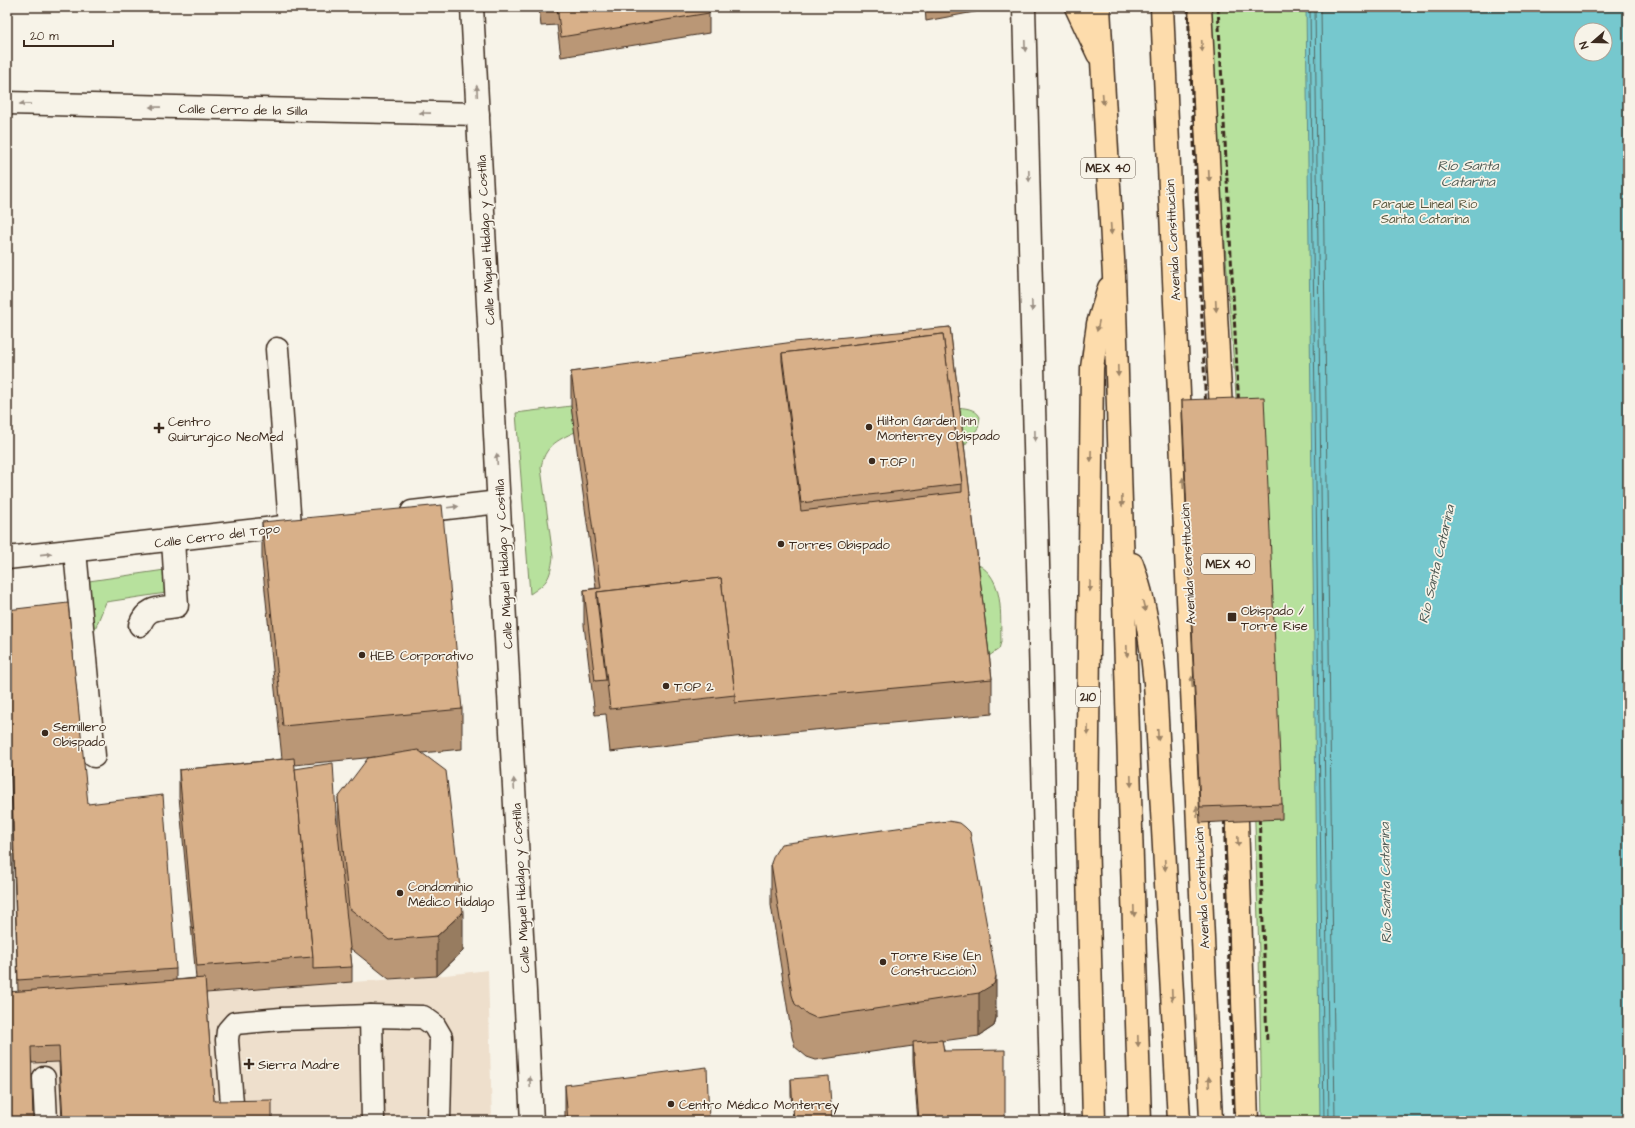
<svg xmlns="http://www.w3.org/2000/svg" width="1635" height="1128" font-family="'Architects Daughter',sans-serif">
<rect width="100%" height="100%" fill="#f7f3e8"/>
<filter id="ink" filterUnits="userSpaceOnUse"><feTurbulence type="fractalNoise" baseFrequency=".025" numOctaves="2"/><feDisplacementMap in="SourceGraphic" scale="8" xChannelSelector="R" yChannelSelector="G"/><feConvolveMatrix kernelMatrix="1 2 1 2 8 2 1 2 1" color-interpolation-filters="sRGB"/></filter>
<g filter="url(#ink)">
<!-- built -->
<path fill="#eedfcc" d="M488,970L492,1121H7V1007L437,976Z"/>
<!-- green -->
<g fill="#b7e19d" stroke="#79865e" fill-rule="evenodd">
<path d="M1208,7H1628V1121H1262L1259,954L1246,535ZM1581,30H1605V54H1581Z"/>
<path d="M571,406L575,432C557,440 544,447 541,468L553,557C550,579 548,582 530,594L516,413Z"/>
<path d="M955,407C965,408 975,408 980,417L978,428L961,450Z"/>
<path d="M977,564C1005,578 1000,616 1001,642L999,649L989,656Z"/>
<path d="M165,570L166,593L106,602L90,641L89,581Z"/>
</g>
<!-- water -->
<path fill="#76c8ce" stroke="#5e8988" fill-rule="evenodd" d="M1306,7H1628V1121H1320ZM1581,30H1605V54H1581Z"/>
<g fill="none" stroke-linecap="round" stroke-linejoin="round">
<!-- shore -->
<g stroke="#536964" stroke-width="1">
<path d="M1310,7L1324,1121"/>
<path d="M1315,7L1329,1121"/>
<path d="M1321,7L1335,1121"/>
</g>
<!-- minor casing -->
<g stroke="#3b2a1e" stroke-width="25">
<g id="minor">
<path d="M472,7L532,1121"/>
<path d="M1024,7L1052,1121"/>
<path d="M7,103L478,114"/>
<path d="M277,349L290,526"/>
<path d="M412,512L499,502"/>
<path d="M75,551L94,756"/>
<path d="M7,558L292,526"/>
<path d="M140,625C147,606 160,609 177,606L173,540"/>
<path d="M371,1016L373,1121"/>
<path d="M44,1078L46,1121"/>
<path d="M233,1116L227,1040L228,1031L235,1023L281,1019L371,1016L423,1017L434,1025L441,1037L439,1121"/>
</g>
</g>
<!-- major casing -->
<g stroke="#3b2a1e" stroke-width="25">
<path id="major" d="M1162,7L1211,1121"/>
</g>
<!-- highway casing -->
<g stroke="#3b2a1e" stroke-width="25">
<g id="highway">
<path d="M1076,7L1098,54"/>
<path d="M1099,7L1114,276L1140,1121"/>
<path d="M1200,7L1222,429"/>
<path d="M1132,564C1146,603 1151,643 1155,683L1179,1121"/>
<path d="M1236,791L1247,1121"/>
<path d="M1094,1121L1087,831L1092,368L1098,324L1109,288"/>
</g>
</g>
<!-- minor -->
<use href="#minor" stroke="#f7f3e8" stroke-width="22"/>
<!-- major -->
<use href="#major" stroke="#fddcac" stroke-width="22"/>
<!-- highway -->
<use href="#highway" stroke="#fddcac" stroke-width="22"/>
<!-- rail -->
<g stroke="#3b2a1e" stroke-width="3" stroke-dasharray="6 3" stroke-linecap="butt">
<path d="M1188,7L1206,411"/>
<path d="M1218,7L1239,409"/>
<path d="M1259,809L1267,1043"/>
<path d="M1224,810L1234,1121"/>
</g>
</g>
<!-- wall -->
<g fill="#ba9776" stroke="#3b2a1e" fill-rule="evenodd">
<path d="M539,7H708L709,13V33L561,57L557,25L541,26Z"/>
<path d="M925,7H985V10L926,21Z"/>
<path d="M950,327L992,679V714L735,737L610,752L606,714L595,715L584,625V590L596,588L571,406V372Z"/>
<path d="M1182,400L1282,804V819L1200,823L1182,416Z"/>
<path d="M262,522L462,709V749L422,753L463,951L437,976L389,979L350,948L352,967V982L206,993L214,1101L272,1121H62L59,1062L32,1063L18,991L7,652V610L88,804L176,969V980L196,978L179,797V770L282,759L262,561ZM375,757L338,798V833L295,769L294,765Z"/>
<path d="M948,821L996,1018L994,1026L979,1036L942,1041L944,1051L1005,1121H918L913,1062V1046L816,1060L807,1057L795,1047L792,1037L771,905V863Z"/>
<path d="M791,1079L832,1119L841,1121H793L791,1094Z"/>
<path d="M565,1085L709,1121H565Z"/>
</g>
<!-- shaded-wall -->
<g fill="#977b60" stroke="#3b2a1e">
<path d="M463,912V951L437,976V936Z"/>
<path d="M996,976V1018L994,1026L979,1036V993Z"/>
</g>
<!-- building -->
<g fill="#d8b089" stroke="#3b2a1e" fill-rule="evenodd">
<path d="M557,7H708L709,13L561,37Z"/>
<path d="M950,327L992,679L735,703V695L721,578L597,592V600L606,680L595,681L584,590L601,588L571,372L794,342ZM943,334L962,484V492L801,511L782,361V353Z"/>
<path d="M943,334L962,484L801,503L782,353Z"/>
<path d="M1264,397L1282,804L1200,807L1182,400Z"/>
<path d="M442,505L462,709L283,726L262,522Z"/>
<path d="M721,578L735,695L610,709L597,592Z"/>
<path d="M68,603L88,804L163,795L176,969L18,980L7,632V610Z"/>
<path d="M418,750L446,771L463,912L437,936L389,940L349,908L338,798L368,758Z"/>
<path d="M294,758L313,957L197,966L179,770Z"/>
<path d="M333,763L336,814L352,967L313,969V957L295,769Z"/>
<path d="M948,821L960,823L965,827L970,832L996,976L994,984L979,993L816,1018L807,1014L795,1004L792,995L771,863L774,855L781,844Z"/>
<path d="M205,978L214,1101L272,1100V1121H63L59,1046L31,1047L33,1121H7V992Z"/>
<path d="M942,1040L944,1051L1005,1050V1121H919L913,1042Z"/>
<path d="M707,1067L709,1121H568L565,1085Z"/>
<path d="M829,1076L832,1119L840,1118L841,1121H794L791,1079Z"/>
</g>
<!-- one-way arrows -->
<defs><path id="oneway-solid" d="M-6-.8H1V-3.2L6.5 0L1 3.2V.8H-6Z"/></defs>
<g fill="#998e83">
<use href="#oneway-solid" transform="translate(1025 46) rotate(88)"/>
<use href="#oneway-solid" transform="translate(477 91) rotate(-93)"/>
<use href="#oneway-solid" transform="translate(25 104) rotate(-179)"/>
<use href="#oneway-solid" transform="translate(155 107) rotate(-179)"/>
<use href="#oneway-solid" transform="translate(425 113) rotate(-179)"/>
<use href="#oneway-solid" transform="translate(1029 176) rotate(88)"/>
<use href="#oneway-solid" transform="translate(1032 306) rotate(88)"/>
<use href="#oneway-solid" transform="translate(1035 436) rotate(89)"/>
<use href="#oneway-solid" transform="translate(497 459) rotate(-93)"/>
<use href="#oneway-solid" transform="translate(453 507) rotate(-7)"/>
<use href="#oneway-solid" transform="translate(46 554) rotate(-6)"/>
<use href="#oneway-solid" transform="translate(514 784) rotate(-93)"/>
<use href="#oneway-solid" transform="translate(530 1082) rotate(-93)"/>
</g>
<g fill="#9c8365">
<use href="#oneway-solid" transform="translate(1202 46) rotate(87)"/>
<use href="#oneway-solid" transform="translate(1103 99) rotate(86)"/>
<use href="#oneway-solid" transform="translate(1209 176) rotate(87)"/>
<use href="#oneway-solid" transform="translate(1111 229) rotate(86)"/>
<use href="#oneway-solid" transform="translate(1216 306) rotate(87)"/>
<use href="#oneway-solid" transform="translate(1098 326) rotate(102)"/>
<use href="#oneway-solid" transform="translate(1118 371) rotate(88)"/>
<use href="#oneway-solid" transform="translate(1091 456) rotate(91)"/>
<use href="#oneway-solid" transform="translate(1183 483) rotate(-93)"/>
<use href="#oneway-solid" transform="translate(1122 501) rotate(88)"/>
<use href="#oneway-solid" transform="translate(1090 586) rotate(91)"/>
<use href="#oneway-solid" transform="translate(1144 606) rotate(76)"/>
<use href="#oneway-solid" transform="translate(1127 651) rotate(88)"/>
<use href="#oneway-solid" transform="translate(1192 682) rotate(-93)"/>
<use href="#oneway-solid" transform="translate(1088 730) rotate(91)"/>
<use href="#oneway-solid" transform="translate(1158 735) rotate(87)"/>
<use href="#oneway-solid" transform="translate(1131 781) rotate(88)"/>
<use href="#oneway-solid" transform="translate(1197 812) rotate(-93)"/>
<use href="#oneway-solid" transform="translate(1238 841) rotate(88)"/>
<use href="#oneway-solid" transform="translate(1165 865) rotate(87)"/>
<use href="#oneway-solid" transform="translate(1134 911) rotate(88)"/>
<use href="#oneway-solid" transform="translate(1172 995) rotate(87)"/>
<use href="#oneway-solid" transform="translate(1138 1041) rotate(88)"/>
<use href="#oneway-solid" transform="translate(1209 1082) rotate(-93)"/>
</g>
</g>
<!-- markers -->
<g fill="#3b2a1e" stroke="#f7f3e8" stroke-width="1.5">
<circle cx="869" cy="427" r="4"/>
<path d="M157 422h4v4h4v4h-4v4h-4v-4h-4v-4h4z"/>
<circle cx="872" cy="461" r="4"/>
<circle cx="781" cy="544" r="4"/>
<rect x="1227" y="612" width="10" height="10" rx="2"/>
<circle cx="362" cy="655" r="4"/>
<circle cx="666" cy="686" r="4"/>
<circle cx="45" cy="733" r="4"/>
<circle cx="400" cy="893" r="4"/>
<circle cx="883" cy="962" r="4"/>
<path d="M247 1058h4v4h4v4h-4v4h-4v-4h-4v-4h4z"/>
<circle cx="671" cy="1104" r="4"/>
</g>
<g text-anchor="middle" stroke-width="3.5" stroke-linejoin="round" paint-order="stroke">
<!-- shield labels -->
<g fill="#f7f3e8" stroke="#73665b" stroke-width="1">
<rect x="1081" y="158" width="54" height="20" rx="3"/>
<rect x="1201" y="554" width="54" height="20" rx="3"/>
<rect x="1076" y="687" width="24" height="20" rx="3"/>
</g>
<g font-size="12" font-weight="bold" fill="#3b2a1e">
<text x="1108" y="172">MEX 40</text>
<text x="1228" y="568">MEX 40</text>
<text x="1088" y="701">210</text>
</g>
<!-- street labels -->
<g font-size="13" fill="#3b2a1e" stroke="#f7f3e8">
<text transform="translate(243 109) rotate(1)" y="5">Calle Cerro de la Silla</text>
<text transform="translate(485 240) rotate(-93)" y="5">Calle Miguel Hidalgo y Costilla</text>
<text transform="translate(1172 240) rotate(-93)" y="5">Avenida Constitución</text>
<text transform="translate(217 535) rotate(-7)" y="5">Calle Cerro del Topo</text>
<text transform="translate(503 564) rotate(-93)" y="5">Calle Miguel Hidalgo y Costilla</text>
<text transform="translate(1187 564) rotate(-93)" y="5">Avenida Constitución</text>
<text transform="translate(520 888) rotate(-93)" y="5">Calle Miguel Hidalgo y Costilla</text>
<text transform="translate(1201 888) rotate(-93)" y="5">Avenida Constitución</text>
</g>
<!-- park labels -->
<g font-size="13" fill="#5a583e" stroke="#f7f3e8">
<text x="1425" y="208">Parque Lineal Río<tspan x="1425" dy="15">Santa Catarina</tspan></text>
</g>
<!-- poi labels -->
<g font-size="13" fill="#3b2a1e" stroke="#f7f3e8" text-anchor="start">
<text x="877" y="425">Hilton Garden Inn<tspan x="877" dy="15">Monterrey Obispado</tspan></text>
<text x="168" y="426">Centro<tspan x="168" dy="15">Quirurgico NeoMed</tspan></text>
<text x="880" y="466">T.OP 1</text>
<text x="789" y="549">Torres Obispado</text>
<text x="1241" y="615">Obispado /<tspan x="1241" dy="15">Torre Rise</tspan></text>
<text x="370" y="660">HEB Corporativo</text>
<text x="674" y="691">T.OP 2</text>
<text x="53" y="731">Semillero<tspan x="53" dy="15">Obispado</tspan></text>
<text x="408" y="891">Condominio<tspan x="408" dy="15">Médico Hidalgo</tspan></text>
<text x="891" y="960">Torre Rise (En<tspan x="891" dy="15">Construcción)</tspan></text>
<text x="258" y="1069">Sierra Madre</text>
<text x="679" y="1109">Centro Médico Monterrey</text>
</g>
<!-- water labels -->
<g font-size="14" font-style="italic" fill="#4d5953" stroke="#f7f3e8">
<text x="1468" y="170">Río Santa<tspan x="1468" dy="16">Catarina</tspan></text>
<text transform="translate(1436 564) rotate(-77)" y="5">Río Santa Catarina</text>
<text transform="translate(1385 883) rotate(-91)" y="5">Río Santa Catarina</text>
</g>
</g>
<!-- margin -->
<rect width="1635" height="1128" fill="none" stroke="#f7f3e8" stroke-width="24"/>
<rect x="12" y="12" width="1611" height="1104" fill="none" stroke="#3b2a1e" stroke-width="1.5" filter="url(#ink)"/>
<!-- north arrow -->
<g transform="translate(1593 42) rotate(250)"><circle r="19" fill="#f7f3e8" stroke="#aca397"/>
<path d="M0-3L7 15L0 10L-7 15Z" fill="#3b2a1e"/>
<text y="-6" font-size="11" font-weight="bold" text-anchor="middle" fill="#3b2a1e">N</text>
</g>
<!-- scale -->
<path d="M24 40v6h89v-6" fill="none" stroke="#3b2a1e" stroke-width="2"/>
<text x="30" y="40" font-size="12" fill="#3b2a1e" stroke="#f7f3e8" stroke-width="3" paint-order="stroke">20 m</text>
</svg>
